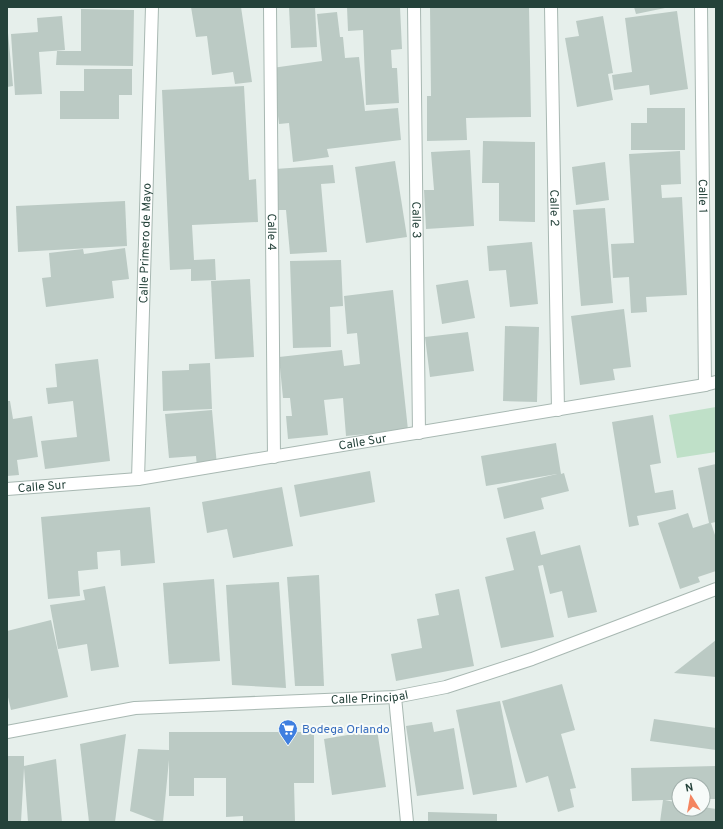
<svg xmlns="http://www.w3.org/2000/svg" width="723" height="829" font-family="Overpass,sans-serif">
<rect width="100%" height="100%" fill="#e6efeb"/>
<!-- green -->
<path fill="#bfe0c8" d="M716,407V452L677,458L669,415Z"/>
<!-- building -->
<g fill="#bbcac4">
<path d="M191,7H241L252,82L235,84L233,72L212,75L207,36L196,37Z"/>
<path d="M289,7H315L317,47L291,48Z"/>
<path d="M347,7H400L402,49L391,50L392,68H397L399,103L366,105L363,30L348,31Z"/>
<path d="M430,7H529L531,117L466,118L467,140L427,141V96H431Z"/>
<path d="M634,7H665V8L636,14Z"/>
<path d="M81,9L134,10L133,66L56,65L57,51H81Z"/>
<path d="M677,11L688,89L650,95L649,85L614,90L612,75L632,72L625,18Z"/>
<path d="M337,12L340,37H343L345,58L359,57L365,111L398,108L401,140L327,149L329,157L293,162L289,123L279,124L272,68L322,61L317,14Z"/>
<path d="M62,16L65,50L39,52L42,94L15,95L11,34L38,32L37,18Z"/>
<path d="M603,16L613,73L608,74L613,100L577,107L565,38L579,36L576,21Z"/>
<path d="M7,33H8L13,86L7,87Z"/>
<path d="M84,69H132V95H119V119H60V91H84Z"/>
<path d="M244,86L249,180L256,179L258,222L192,225L194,260L215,259L216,280L191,281V269L170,270L162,90Z"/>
<path d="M647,108H685V150H631V123H647Z"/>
<path d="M483,141L535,142V222L499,221V183H482Z"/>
<path d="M470,150L474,226L426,229L424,190H434L431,152Z"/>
<path d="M680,151L681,184L661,185L662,198L682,197L687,295L646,297L647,312L631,313L629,277L613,278L611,244L634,243L629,154Z"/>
<path d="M395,161L407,237L366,243L355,167Z"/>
<path d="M605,162L609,200L576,205L572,167Z"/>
<path d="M333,165L335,183L321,184L327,252L290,254L286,210H278L275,169Z"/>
<path d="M125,201L127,246L18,252L16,206Z"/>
<path d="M605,208L613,303L581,306L573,210Z"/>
<path d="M532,242L538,304L510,307L506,270L489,271L487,246Z"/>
<path d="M125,248L129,279L112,281L114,298L46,307L42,278L51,277L49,253L83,249L84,254Z"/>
<path d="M341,260L343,306L330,307L331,347L293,348L290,261Z"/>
<path d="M250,279L254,357L215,359L211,281Z"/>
<path d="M468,280L475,318L442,324L436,285Z"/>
<path d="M393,290L408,430L346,436L343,398L324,400L328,435L288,439L286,416H292L290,398H283L279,357L342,350L344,366L360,364L357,333L347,334L344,296Z"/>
<path d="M624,309L631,367L613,369L615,380L580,385L571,316Z"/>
<path d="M505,326L539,327L537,402L503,401Z"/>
<path d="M468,332L474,371L430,377L425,337Z"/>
<path d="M98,359L110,461L45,469L41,441L77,437L73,401L48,404L46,388L57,387L55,364Z"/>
<path d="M210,363L212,409L163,411L162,371L189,370V364Z"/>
<path d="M7,401H10L13,419L32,416L38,457L17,460L19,475L7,476Z"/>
<path d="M212,410L217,466L197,468L196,456L169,458L165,414Z"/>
<path d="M653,415L661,463L650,465L655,493L673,490L676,509L637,516L639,525L629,527L612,422Z"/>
<path d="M556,443L561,474L564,473L569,491L541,498L544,509L504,519L497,488L557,474L486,486L481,456Z"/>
<path d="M716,464V522L711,523L716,538V571L698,577L700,582L680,589L658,523L688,513L693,528L709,523L698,468Z"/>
<path d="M370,471L375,502L300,517L294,485Z"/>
<path d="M282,487L293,546L233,558L227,529L207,533L202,502Z"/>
<path d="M150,507L155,563L121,566L120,550L97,552L98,569L78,571L80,596L48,599L41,517Z"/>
<path d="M535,531L541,555L580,545L597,612L568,618L562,591L550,594L543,565L538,566L554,637L501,648L485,577L514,570L506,538Z"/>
<path d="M319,575L324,686H295L287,577Z"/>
<path d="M214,579L220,661L169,664L163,583Z"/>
<path d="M279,582L286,688L232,685L226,585Z"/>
<path d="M105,586L119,667L91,671L87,644L58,649L50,605L85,600L83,590Z"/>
<path d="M459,589L474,666L396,681L391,654L422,648L417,619L439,615L435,594Z"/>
<path d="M51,620L68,697L11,710L7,693V631Z"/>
<path d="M716,640V677L674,673Z"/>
<path d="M562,684L575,730L561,734L576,788L570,789L574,807L558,812L548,776L526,783L502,701Z"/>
<path d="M500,701L517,787L473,795L456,710Z"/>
<path d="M654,719L716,728V750L650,741Z"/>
<path d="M432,722L434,732L454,728L464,789L417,796L406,726Z"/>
<path d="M377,730L386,787L332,795L324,739Z"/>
<path d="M169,732H314V783H294L295,822H243V816L226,817V778H194V796H169V760L163,822H159L130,811L138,749L169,750Z"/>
<path d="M126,734L115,822H89L80,744Z"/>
<path d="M7,756H24V766L56,759L62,822H28L24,768L21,822H7Z"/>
<path d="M716,766V799H703V785H679V800H665L679,803V809H703V807L716,809V822H660L663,800L632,801L631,768Z"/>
<path d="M428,812L497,814V822H428Z"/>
</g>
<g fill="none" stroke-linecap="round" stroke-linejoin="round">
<!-- street casing -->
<g stroke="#a8b8b2" stroke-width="14">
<g id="street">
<path id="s1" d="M270,7L274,457"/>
<path id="s2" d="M414,7L419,433"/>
<path id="s3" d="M551,7L558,410"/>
<path id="s4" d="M701,7L705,385"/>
<path id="s5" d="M138,479L152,7"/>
<path id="s6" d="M7,489L138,479L705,385L716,382"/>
<path d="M395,697L407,822"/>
<path id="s7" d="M7,732L135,708L395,697L446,687L532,659L716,589"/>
</g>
</g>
<!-- street -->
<use href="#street" stroke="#fff" stroke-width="12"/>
</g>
<!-- icons -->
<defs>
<g id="supermarket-pin" transform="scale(1)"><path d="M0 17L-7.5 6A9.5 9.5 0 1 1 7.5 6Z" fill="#3f7fe0" stroke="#f7fbf9"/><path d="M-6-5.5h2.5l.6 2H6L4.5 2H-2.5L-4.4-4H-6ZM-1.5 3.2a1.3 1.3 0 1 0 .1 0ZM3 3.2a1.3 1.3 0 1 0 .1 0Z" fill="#fff"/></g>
</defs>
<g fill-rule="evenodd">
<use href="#supermarket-pin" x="288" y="729"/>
</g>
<g text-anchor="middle" stroke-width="4" stroke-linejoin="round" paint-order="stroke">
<!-- street labels -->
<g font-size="12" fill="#24423a" stroke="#f7fbf9">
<text dy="4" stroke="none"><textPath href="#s4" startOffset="189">Calle 1</textPath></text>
<text dy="4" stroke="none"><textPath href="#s3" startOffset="201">Calle 2</textPath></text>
<text dy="4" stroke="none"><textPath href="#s2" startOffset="213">Calle 3</textPath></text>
<text dy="4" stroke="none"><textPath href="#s1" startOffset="225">Calle 4</textPath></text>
<text dy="4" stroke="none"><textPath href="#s5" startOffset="236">Calle Primero de Mayo</textPath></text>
<text dy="4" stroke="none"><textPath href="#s6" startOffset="359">Calle Sur</textPath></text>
<text dy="4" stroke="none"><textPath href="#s6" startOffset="35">Calle Sur</textPath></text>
<text dy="4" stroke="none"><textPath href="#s7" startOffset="365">Calle Principal</textPath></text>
</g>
<!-- shop labels -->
<g font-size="12" fill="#366cbe" stroke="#f7fbf9" text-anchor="start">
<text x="302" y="733">Bodega Orlando</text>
</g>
</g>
<!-- border -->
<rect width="723" height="829" fill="none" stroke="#24423a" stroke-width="16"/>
<!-- north arrow -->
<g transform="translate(691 797) rotate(349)"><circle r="19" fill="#f7fbf9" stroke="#a3b1ad"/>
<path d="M0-3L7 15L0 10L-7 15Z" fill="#f4845f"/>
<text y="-6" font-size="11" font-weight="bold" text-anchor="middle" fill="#24423a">N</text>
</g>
</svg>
